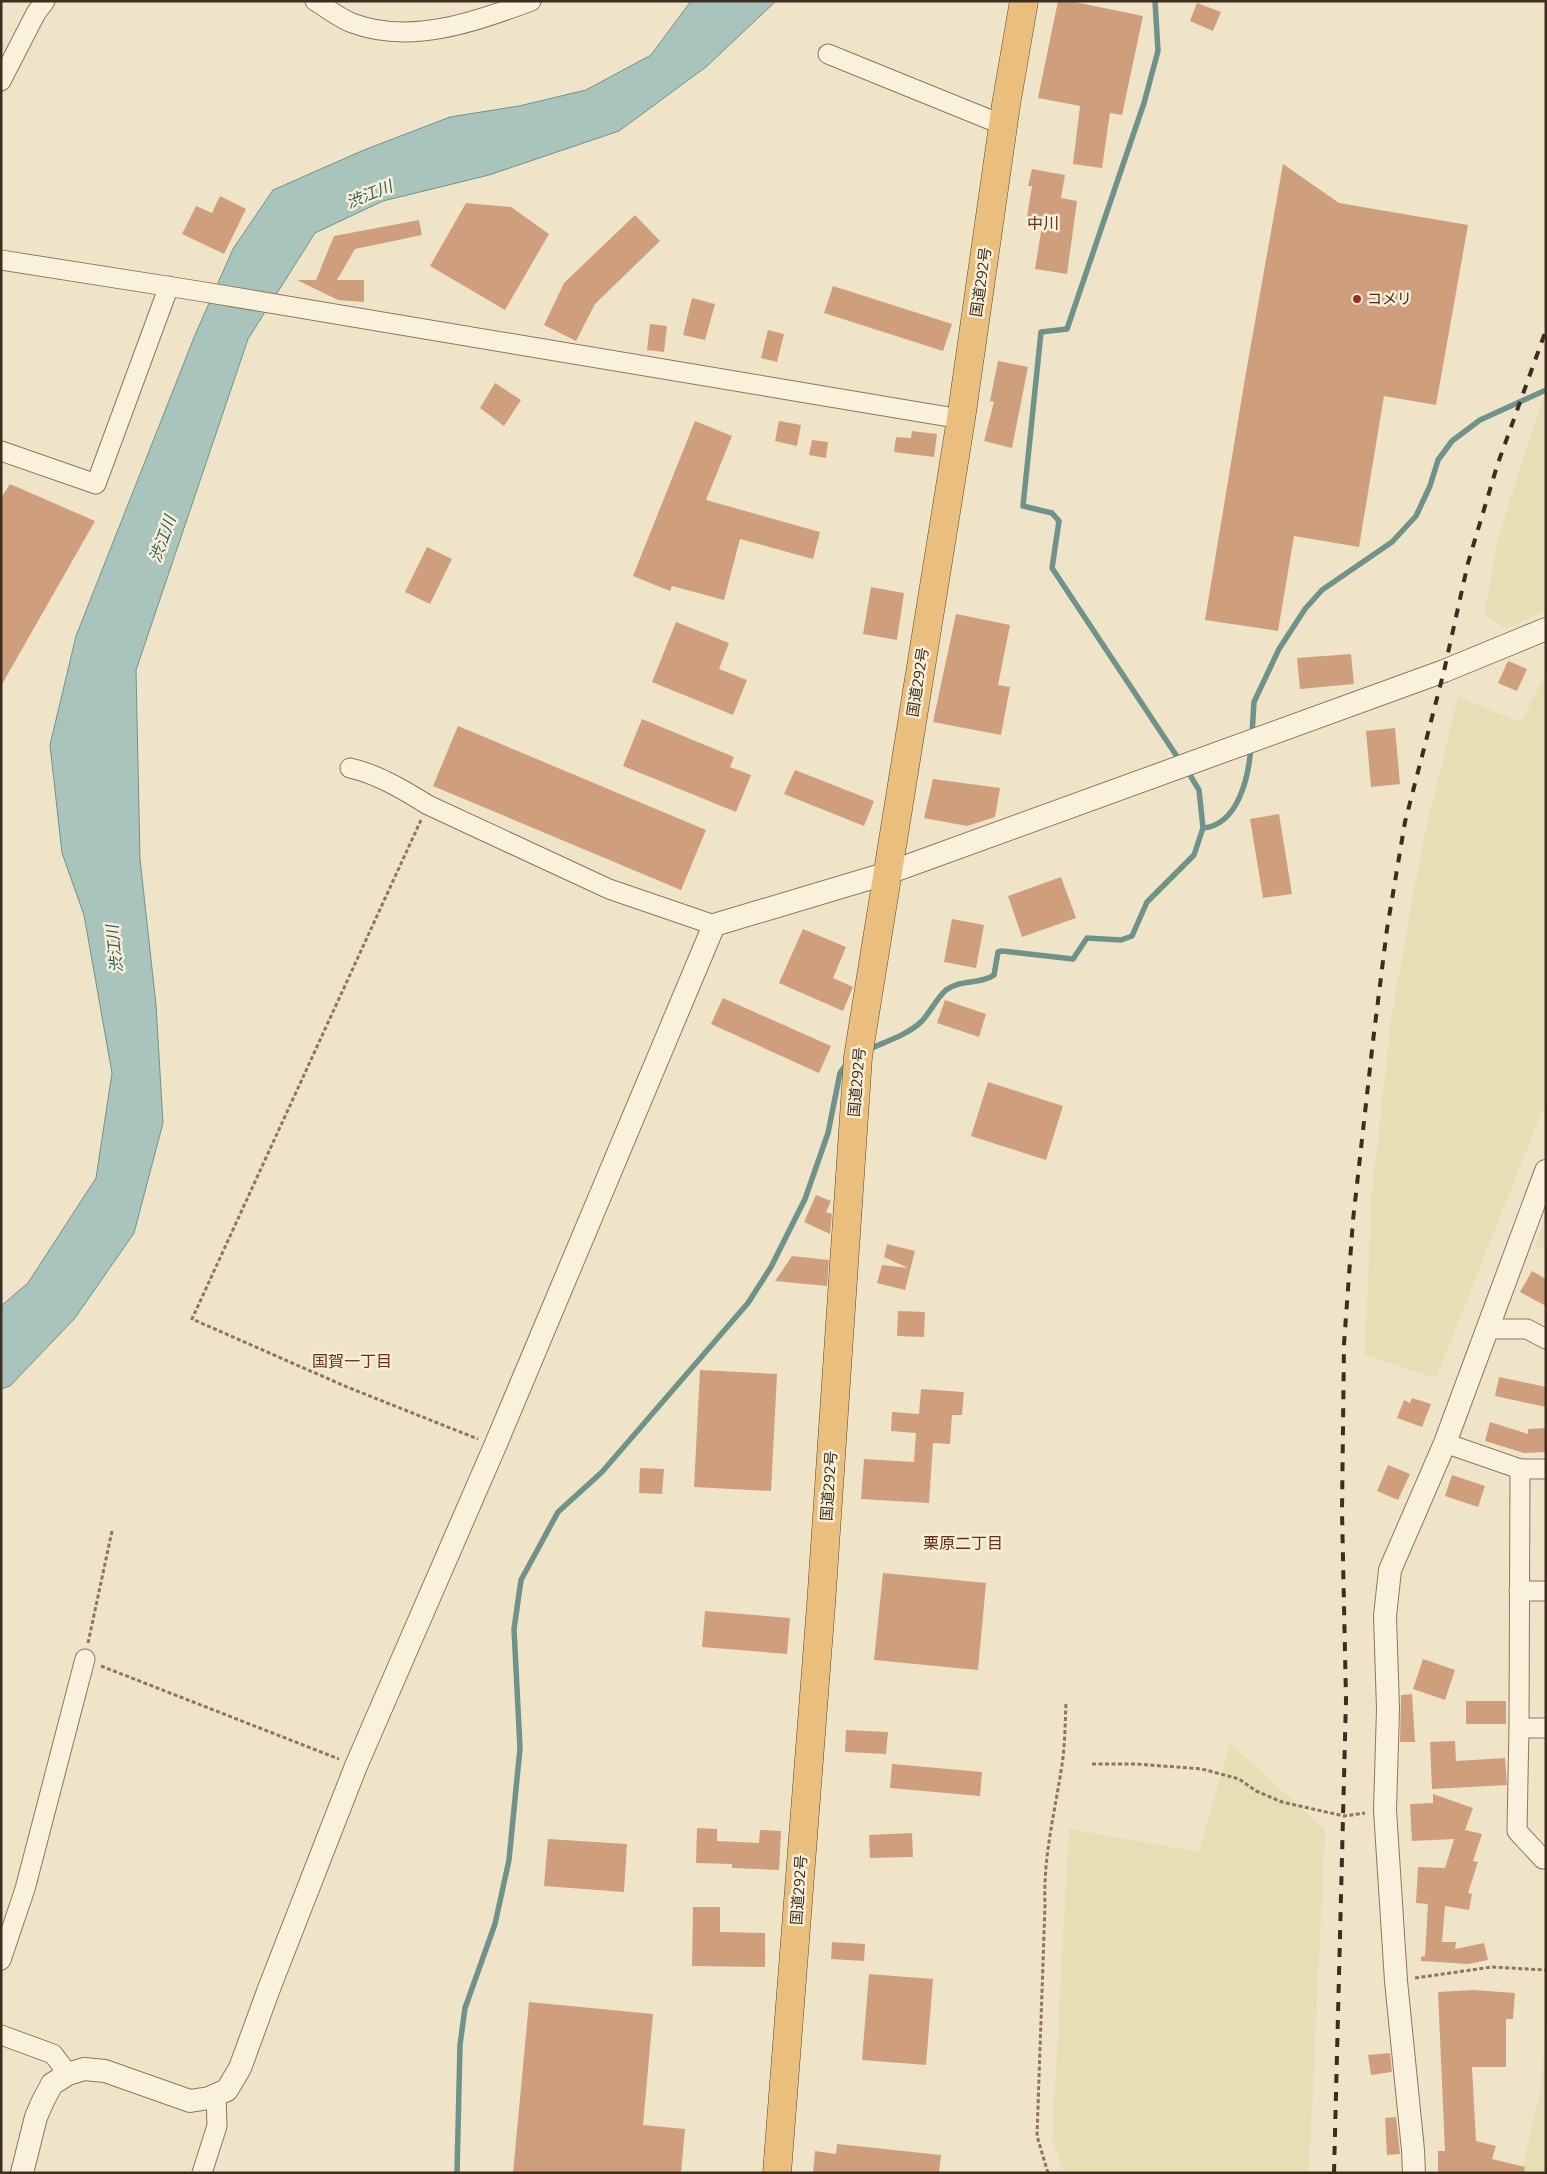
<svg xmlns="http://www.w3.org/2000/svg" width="1547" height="2174" font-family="Bitter,'Noto Sans JP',serif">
<rect width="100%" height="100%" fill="#f0e4c8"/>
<!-- farmland -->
<g fill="#e6deb5">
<path d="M1546,389V611L1506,628L1484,616L1498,538Z"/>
<path d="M1546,674V1102L1436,1378L1365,1355L1371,1200L1391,1020L1423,841L1458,697L1521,722Z"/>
<path d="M1546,1216V1250L1535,1247Z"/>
<path d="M1230,1743L1325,1830L1309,2173H1064L1052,2140L1069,1829L1199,1852Z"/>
<path d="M1546,1996V2173H1521L1542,2084Z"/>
</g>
<!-- water -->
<path fill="#a9c4bc" stroke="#6f938a" d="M691,1H776L706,67L619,131L489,175L383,201L315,233L248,339L136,670L140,859L156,1005L163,1123L134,1233L75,1318L10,1386L1,1389V1306L28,1283L96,1178L112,1073L84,915L62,853L50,745L76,636L195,335L233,249L273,190L364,150L450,117L519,106L586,90L651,55Z"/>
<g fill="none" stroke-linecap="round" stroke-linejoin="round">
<!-- stream -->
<g stroke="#6f938a" stroke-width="5.5">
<path d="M1155,1L1158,51L1144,103L1067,329L1041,332L1023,506L1052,513L1059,521L1052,568L1180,761"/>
<path d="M1252,734L1254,702L1279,649L1305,609L1322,590L1392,542L1416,516L1430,486L1438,460L1452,441L1480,420L1546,390"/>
<path d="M1203,828C1239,825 1249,775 1251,746"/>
<path d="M867,1050C884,1042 908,1035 922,1021C930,1012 937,998 946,990C960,979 980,985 994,975L998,952L1002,951L1073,959L1087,938L1121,940L1132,936L1147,902L1194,855L1203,828L1199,790L1187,770"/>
<path d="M457,2173L460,2045L465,2008L495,1924L509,1860L520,1748L514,1629L521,1580L558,1512L602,1472L748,1303L771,1267L805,1199L828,1133L840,1073L847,1063"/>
</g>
</g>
<!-- building -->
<g fill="#cf9f7d">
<path d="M1058,1H1070L1143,16L1122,115L1110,113L1102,168L1073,164L1080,106L1038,98Z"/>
<path d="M1197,3L1221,12L1213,31L1190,21Z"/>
<path d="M1283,164L1339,203L1468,225L1436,405L1384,396L1359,547L1294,536L1278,631L1205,620L1245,378Z"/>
<path d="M1032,169L1065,175L1061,198L1077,201L1067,274L1035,269L1043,219L1027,217L1032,186H1028Z"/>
<path d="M220,196L246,209L224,254L182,234L196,206L212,213Z"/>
<path d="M466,203L511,207L549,234L505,310L430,266Z"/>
<path d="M635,215L660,241L595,304L576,341L544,325L564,283Z"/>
<path d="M419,220L422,235L355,249L337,280H364V302L338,300L297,280H316L334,236Z"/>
<path d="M833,286L952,324L943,351L824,313Z"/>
<path d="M692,298L715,304L705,340L683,335Z"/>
<path d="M650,324L667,326L664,352L647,350Z"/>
<path d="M768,330L784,334L777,362L761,358Z"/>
<path d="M998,361L1028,367L1012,448L984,441L994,402L990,401Z"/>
<path d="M495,383L521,400L504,426L480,408Z"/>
<path d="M695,421L732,436L706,500L820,532L813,559L740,539L724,600L672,586L670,591L633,576Z"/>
<path d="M779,421L801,425L797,446L775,441Z"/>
<path d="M912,431L937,434L934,457L894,452L896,437L911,438Z"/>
<path d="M812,440L828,442L826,458L809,455Z"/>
<path d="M10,484L95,521L1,686V498Z"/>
<path d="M427,547L452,559L430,604L405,592Z"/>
<path d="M871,587L904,593L897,640L863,634Z"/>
<path d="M956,614L1010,625L998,685L1010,687L1001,735L933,722Z"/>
<path d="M676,622L729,643L719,669L747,680L733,715L652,682Z"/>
<path d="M1351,654L1354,684L1300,689L1297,658Z"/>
<path d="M1508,661L1527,669L1517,691L1498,683Z"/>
<path d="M642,719L734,757L730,767L751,775L736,812L623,766Z"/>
<path d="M458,726L706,830L681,890L433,786Z"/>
<path d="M1395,728L1400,784L1371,787L1366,731Z"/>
<path d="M795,770L874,801L864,826L784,794Z"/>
<path d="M933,779L1000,788L995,817L967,826L924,818Z"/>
<path d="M1279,814L1292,894L1263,898L1250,819Z"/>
<path d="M1061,877L1076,918L1022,937L1008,896Z"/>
<path d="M952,919L984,925L976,968L944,962Z"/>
<path d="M803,929L846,947L833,978L853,987L843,1011L779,983Z"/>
<path d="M723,998L831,1046L819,1073L711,1024Z"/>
<path d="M945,1000L986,1014L979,1037L937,1023Z"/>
<path d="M988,1082L1063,1106L1046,1160L971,1136Z"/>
<path d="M816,1195L831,1201L826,1212L832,1214L830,1234L804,1222Z"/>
<path d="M887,1244L915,1251L905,1290L877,1283L882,1265L908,1268L884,1257Z"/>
<path d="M792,1256L829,1260L827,1286L775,1281Z"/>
<path d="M1532,1271L1546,1279V1306L1520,1292Z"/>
<path d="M898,1311L925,1312L924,1337L897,1336Z"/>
<path d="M700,1370L777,1374L771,1491L694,1487Z"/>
<path d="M1499,1377L1546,1387V1407L1495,1396Z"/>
<path d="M921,1389L964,1392L962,1415H952L950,1444L933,1443L929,1503L861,1499L864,1459L914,1462L916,1433L891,1431L892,1412L919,1414Z"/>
<path d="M1412,1398L1431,1404L1422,1427L1397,1418L1404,1400L1410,1403Z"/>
<path d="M1490,1422L1528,1434V1429L1546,1428V1452L1524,1453L1485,1441Z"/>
<path d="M1388,1465L1410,1474L1398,1500L1377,1491Z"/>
<path d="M640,1468L664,1469L662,1494L639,1493Z"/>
<path d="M1452,1475L1485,1486L1478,1507L1445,1496Z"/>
<path d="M883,1573L986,1583L978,1670L874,1660Z"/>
<path d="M705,1611L790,1618L787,1654L702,1647Z"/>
<path d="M1423,1659L1455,1670L1445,1700L1413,1689Z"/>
<path d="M1412,1694L1415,1742H1400L1401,1695Z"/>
<rect x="1466" y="1701" width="40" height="23"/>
<path d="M846,1730L888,1732L886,1754L845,1752Z"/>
<path d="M1455,1741L1456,1761L1505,1758L1507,1785L1432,1789L1430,1742Z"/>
<path d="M892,1764L982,1772L980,1796L890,1788Z"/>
<path d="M1433,1794L1473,1808L1465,1830L1482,1834L1473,1861L1478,1862L1468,1893L1472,1894L1469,1910L1445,1906L1442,1942H1456L1455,1949L1484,1943L1488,1960L1468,1964L1421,1961V1957L1425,1956L1428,1904L1416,1903L1418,1867L1445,1868L1454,1839L1412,1841L1410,1804L1433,1803Z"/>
<path d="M697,1828L717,1829V1841L759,1843L760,1830L781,1831L779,1870L732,1868V1864L696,1863Z"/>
<path d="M912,1833L913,1857L870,1858L869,1835Z"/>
<path d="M548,1839L627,1844L624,1892L544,1886Z"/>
<path d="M693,1907H720V1932L765,1933V1967L692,1966Z"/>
<path d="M832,1942L865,1944L864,1961L831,1959Z"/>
<path d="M869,1974L933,1979L926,2065L862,2060Z"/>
<path d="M1473,1990L1515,1993L1513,2019H1506V2067H1472L1476,2141L1496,2146L1492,2159L1525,2167L1524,2173H1438V2151H1445L1438,1992Z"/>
<path d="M529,2002L653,2014L643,2125L685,2129L681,2173H513Z"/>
<path d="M1390,2053L1392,2072L1371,2075L1368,2055Z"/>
<path d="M1396,2117L1400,2154L1387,2155L1385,2118Z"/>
<path d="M837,2144L941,2155L939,2173H813L815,2151L836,2154Z"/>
</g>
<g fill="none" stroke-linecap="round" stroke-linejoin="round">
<!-- minor casing -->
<g stroke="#8d765c" stroke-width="21">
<g id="minor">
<path d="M315,1C327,8 339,18 352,23C410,45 476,22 531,1"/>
<path d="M828,54L1003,125"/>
<path d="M1,81L36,13L45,1"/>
<path d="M1,260L198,291L961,419"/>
<path d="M1,451L96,484L169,286"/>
<path d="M350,768C377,774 404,790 428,805L609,889L714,925"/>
<path d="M1488,1329H1527L1546,1339"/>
<path d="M1445,1443L1520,1469"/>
<path d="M1546,1469H1520L1519,1728L1517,1831L1543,1859H1546"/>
<path d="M1519,1591H1546"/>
<path d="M1519,1728H1546"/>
<path d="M1,1960L25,1889L85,1659"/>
<path d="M1,2035L53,2054L68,2074"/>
<path d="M202,2173L217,2126L216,2095"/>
</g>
</g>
<!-- tertiary casing -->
<g stroke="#8d765c" stroke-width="24">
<g id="tertiary">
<path d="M22,2173L36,2117L43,2101L52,2084L68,2074L84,2069L105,2071L190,2101L209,2098L227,2090L240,2068L270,1986L356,1766L495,1446L714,925L888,873L1444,671L1546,629"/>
<path d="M1414,2173L1413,2150L1396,1981L1385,1810L1388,1709L1385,1616L1390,1570L1445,1443L1546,1171"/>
</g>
</g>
<!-- trunk casing -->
<g stroke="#5b4430" stroke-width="29">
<path id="trunk" d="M777,2173L821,1605L858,1057L961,419L1006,105L1024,1"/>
</g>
<!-- path -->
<g stroke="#8d765c" stroke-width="3" stroke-dasharray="4 2.5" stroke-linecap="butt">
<path d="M421,820L192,1319L347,1387L478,1439"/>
<path d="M88,1643L112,1531"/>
<path d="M101,1666L339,1759"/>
<path d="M1092,1764H1136L1202,1769L1239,1779L1256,1791L1282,1802L1344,1816L1365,1813"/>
<path d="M1415,1978L1492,1967L1546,1970"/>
<path d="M1048,2173L1037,2136L1045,1905C1043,1859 1054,1816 1061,1771C1065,1749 1065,1725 1066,1703"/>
</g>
<!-- minor -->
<use href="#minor" stroke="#faf1dc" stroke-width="19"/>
<!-- tertiary -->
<use href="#tertiary" stroke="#faf1dc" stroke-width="22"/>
<!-- trunk -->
<use href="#trunk" stroke="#eabe7c" stroke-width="28"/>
<!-- rail -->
<path stroke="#3d2e20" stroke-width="4" stroke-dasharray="9 9" stroke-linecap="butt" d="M1334,2173L1346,1699L1342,1511L1344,1344L1353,1220L1373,1041L1387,929L1405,822L1444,671L1468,563L1497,466L1546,330"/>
</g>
<!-- markers -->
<circle fill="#9e2a2b" stroke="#f7eed8" stroke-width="2" cx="1357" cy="299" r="5"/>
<g text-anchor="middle" stroke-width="5" stroke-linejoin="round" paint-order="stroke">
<!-- street labels -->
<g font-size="15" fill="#3d2e20" stroke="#f7eed8">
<text transform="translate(981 282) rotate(-82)" y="5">国道292号</text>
<text transform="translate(918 682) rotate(-81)" y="5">国道292号</text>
<text transform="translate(857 1082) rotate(-85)" y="5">国道292号</text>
<text transform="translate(829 1486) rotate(-86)" y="5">国道292号</text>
<text transform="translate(799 1890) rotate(-86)" y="5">国道292号</text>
</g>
<!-- poi labels -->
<g font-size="15" fill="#3d2e20" stroke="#f7eed8" text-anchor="start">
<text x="1367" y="304">コメリ</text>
</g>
<!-- water labels -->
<g font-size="16" font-style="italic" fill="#2f5d5a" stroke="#f7eed8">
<text transform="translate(369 194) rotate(-22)" y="6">渋江川</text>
<text transform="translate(162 539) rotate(-70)" y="6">渋江川</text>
<text transform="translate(114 949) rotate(-96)" y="6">渋江川</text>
</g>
<!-- neighbourhood labels -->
<g font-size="16" fill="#6b2e1e" stroke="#f7eed8">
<text x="1043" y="229">中川</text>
<text x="352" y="1367">国賀一丁目</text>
<text x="963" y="1549">栗原二丁目</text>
</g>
</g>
<!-- border -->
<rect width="1547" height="2174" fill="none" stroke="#3d2e20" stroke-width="5"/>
</svg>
